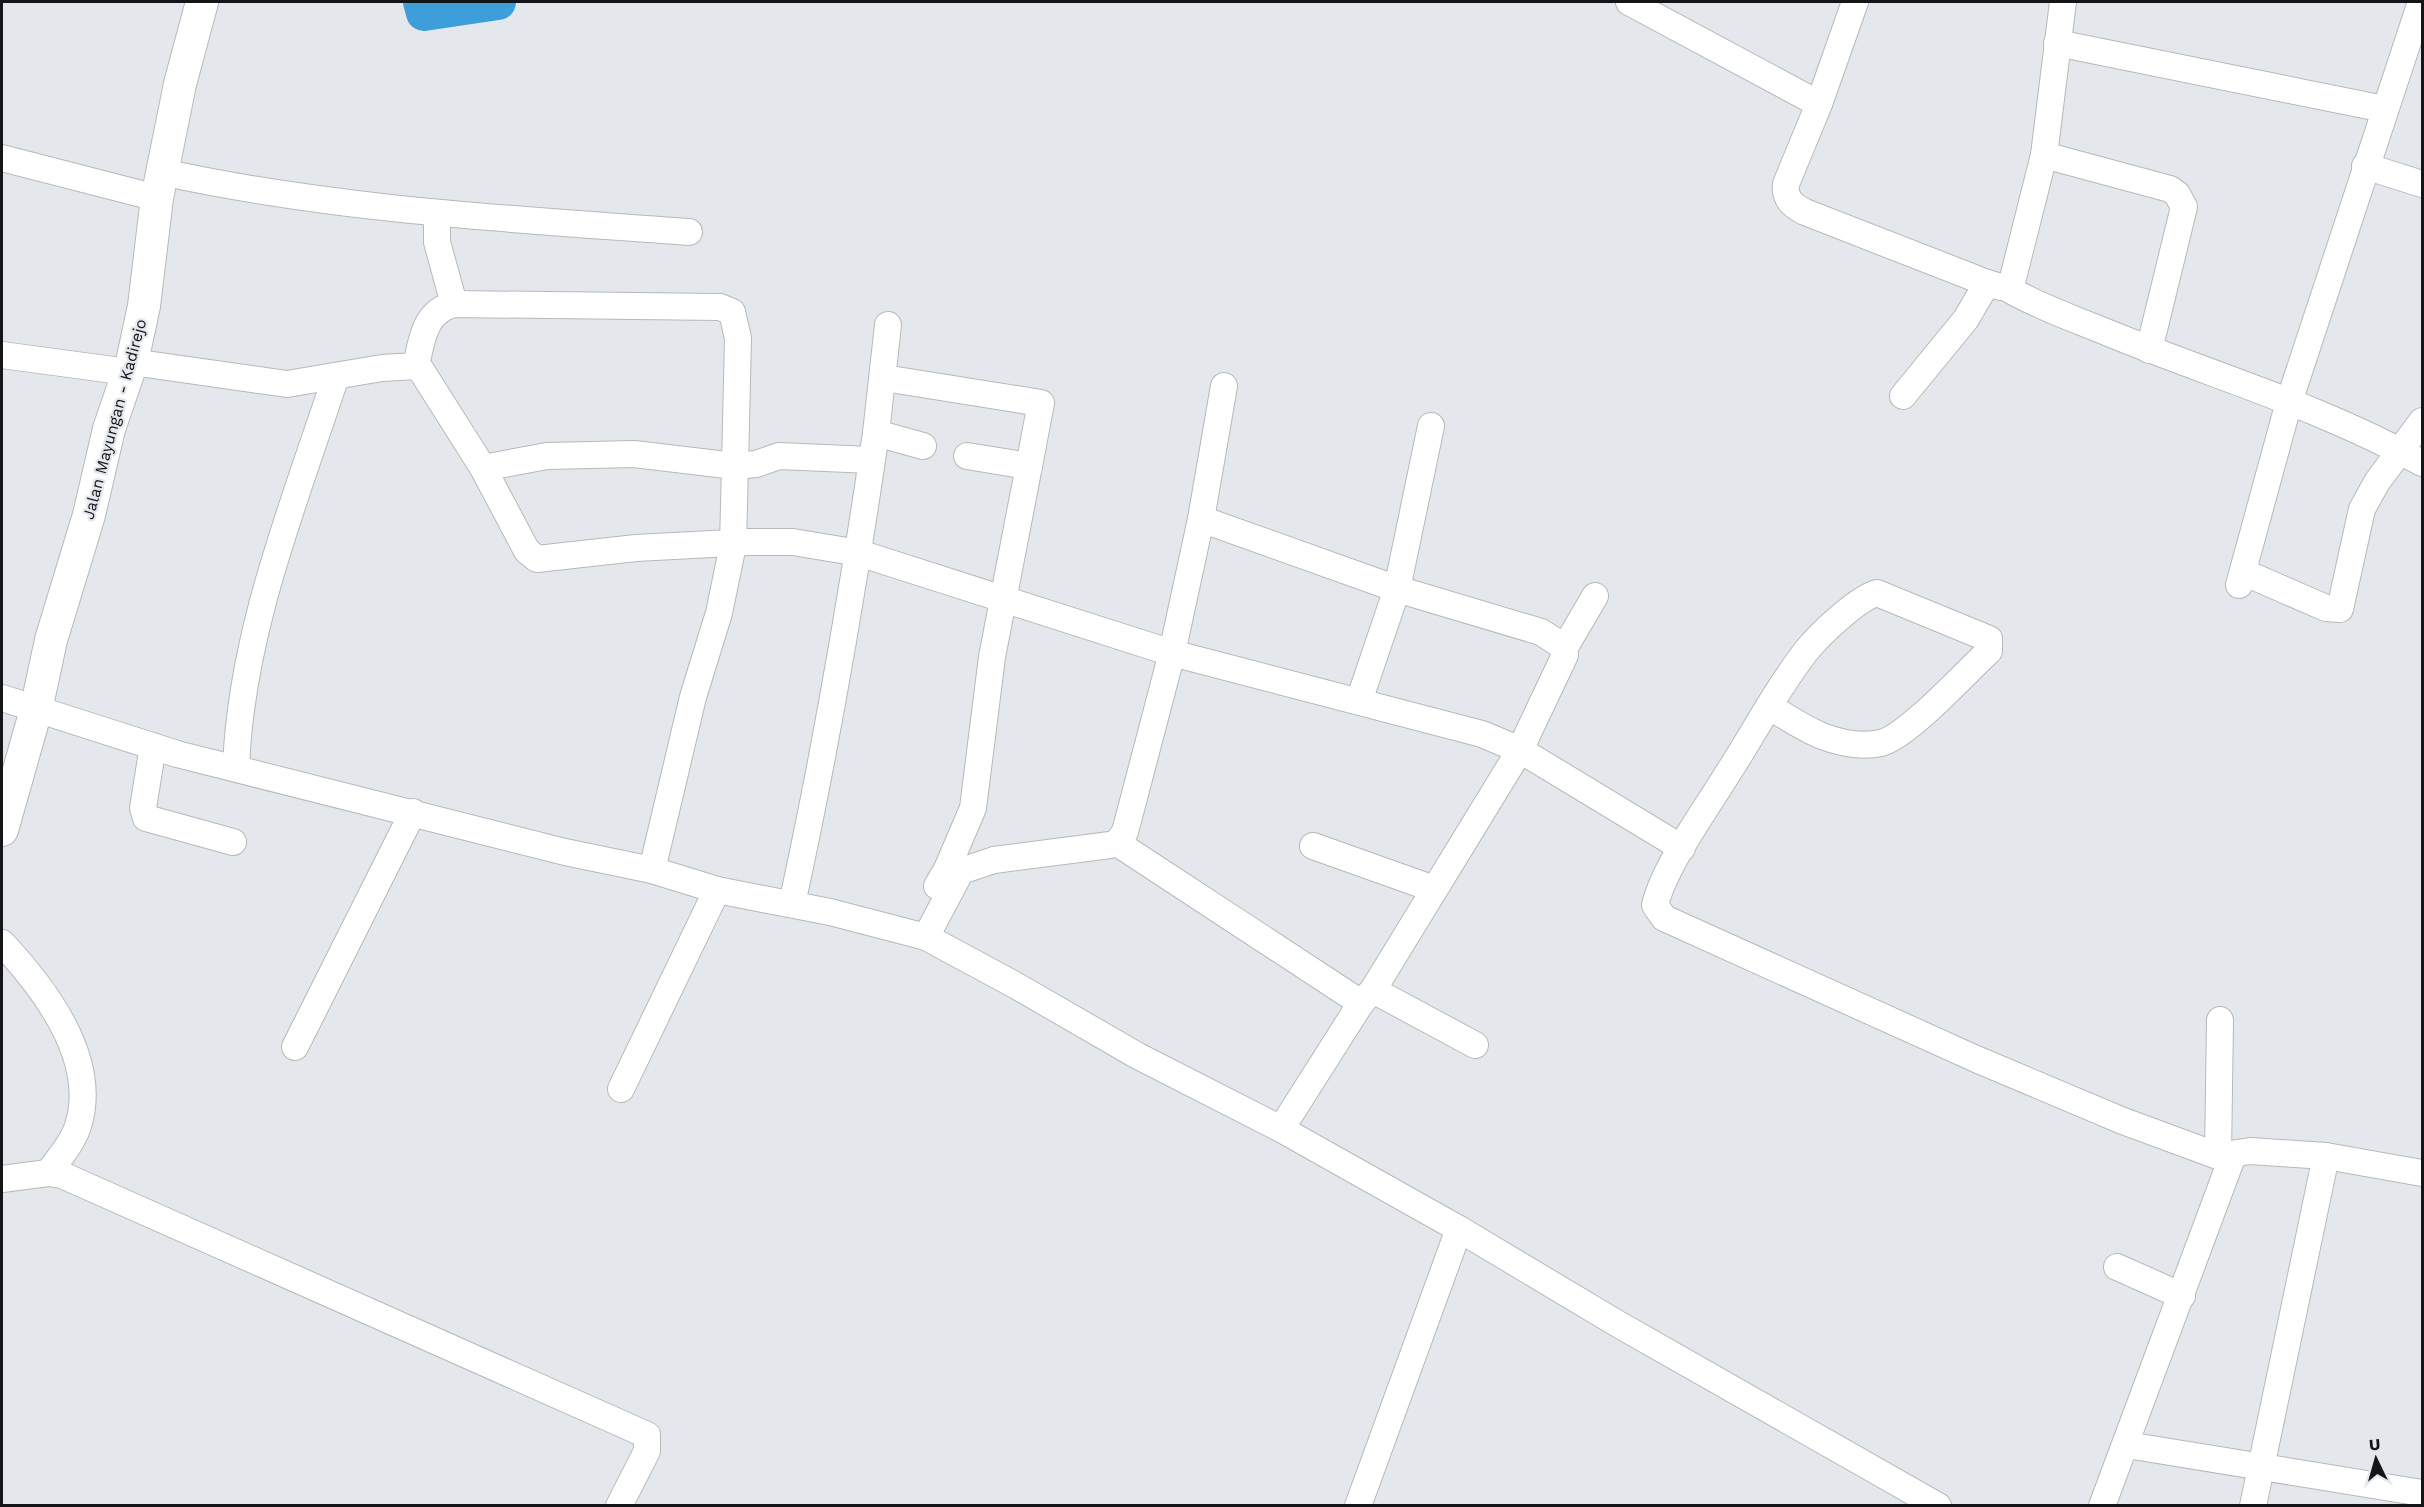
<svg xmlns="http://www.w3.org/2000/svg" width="2424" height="1507" font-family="'Work Sans',sans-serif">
<rect width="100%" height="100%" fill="#e4e8ec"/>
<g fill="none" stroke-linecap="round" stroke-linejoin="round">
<!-- river -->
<path stroke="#3e9ed9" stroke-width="36" d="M421,2L424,13L498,2"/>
<!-- minor casing -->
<g stroke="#b5b9bc" stroke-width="28">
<g id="minor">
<path d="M1629,2L1819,104"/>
<path d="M1855,2L1819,104L1786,184C1784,199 1793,206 1805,212L1987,283"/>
<path d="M2063,2L2044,155L2010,290C2042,308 2077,320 2111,334C2214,376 2324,408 2422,463"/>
<path d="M2057,43L2384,109"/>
<path d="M2044,155L2170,189L2177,194L2184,207L2149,350"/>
<path d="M2,158L157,198"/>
<path d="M2365,166L2422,184"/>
<path d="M162,172C336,210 513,219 689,232"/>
<path d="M437,213V242L454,304"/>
<path d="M2,355L128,372"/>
<path d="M132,362L287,384L382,368L416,366L421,370L483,468L527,551L537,559L636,548L749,542H793L859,553L1172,653L1482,734L1520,750L1682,848"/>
<path d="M416,366C422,339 424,312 454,304L720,307L732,312L738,338L735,466L756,464L779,456L871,460"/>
<path d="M884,378L1041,403L1029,466"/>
<path d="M1903,396L1966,319L1987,283L2001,287"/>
<path d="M876,433L888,325"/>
<path d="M483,468L547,456L634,454L735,466L733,545L719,613L693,697L652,870"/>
<path d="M1201,519L1397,589L1541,632L1561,645L1565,655L1520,750L1373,990L1361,1003L1281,1129"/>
<path d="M2243,572L2326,608L2340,609L2362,509L2377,482L2422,421"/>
<path d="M2239,585L2289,402L2421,2"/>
<path d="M1564,649L1595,596"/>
<path d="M2,698L177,754L565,852L652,870L717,890L830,912L926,937L1015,985L1138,1056L1281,1129L1459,1229L1618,1324L1938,1506"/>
<path d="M1359,701L1397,589L1431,426"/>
<path d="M1770,707C1787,717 1804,729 1822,736C1840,743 1862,747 1881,743C1907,737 1967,671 1989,651V639L1877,593C1858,598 1820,634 1807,650C1777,688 1754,733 1728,773C1706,809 1665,865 1655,905L1664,918L1976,1059L2123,1121L2218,1156L2250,1151L2326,1156L2253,1506"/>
<path d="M153,746L143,808L146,818L233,842"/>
<path d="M236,768C241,632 294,504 336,376"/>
<path d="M1117,843L1361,1003"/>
<path d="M1313,846L1434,889"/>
<path d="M937,886L947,869L973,808L992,657L1029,466L967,456"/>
<path d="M792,904C826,748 853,591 876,433L923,446"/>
<path d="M926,937L961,871L994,860L1110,845L1117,843L1125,832L1172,653L1201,519L1224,386"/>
<path d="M2,943C45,989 99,1059 78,1126C72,1144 59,1158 48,1173"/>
<path d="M1373,990L1475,1045"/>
<path d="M295,1047L413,812"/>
<path d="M621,1089L717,890"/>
<path d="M2218,1156L2220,1020"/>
<path d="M2326,1156L2422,1173"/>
<path d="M2,1179L48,1173L62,1175L647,1435V1451L619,1506"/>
<path d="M2117,1267L2182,1296"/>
<path d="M2127,1445L2422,1493"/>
<path d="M1358,1506L1459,1229"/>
<path d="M2102,1506L2233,1155"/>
</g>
</g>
<!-- major casing -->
<g stroke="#b5b9bc" stroke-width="34">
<path id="major" d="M2,830L36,710L51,640L89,515L109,429L132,362L144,306L157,198L180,84L202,2"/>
</g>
<!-- minor -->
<use href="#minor" stroke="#fff" stroke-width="26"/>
<!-- major -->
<use href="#major" stroke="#fff" stroke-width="32"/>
</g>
<g text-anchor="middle" stroke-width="4.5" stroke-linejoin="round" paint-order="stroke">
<!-- street labels -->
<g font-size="16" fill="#131516" stroke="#e4e8ec">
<text transform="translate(114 419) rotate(-75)" y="6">Jalan Mayungan - Kadirejo</text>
</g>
</g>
<!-- border -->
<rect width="2424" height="1507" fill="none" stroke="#131516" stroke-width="6"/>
<!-- north arrow -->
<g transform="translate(2376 1459) rotate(355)" stroke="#e4e8ec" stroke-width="4.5" paint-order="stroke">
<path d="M0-4.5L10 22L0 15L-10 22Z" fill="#131516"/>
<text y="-9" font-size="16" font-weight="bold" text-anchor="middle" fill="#131516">U</text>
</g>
</svg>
